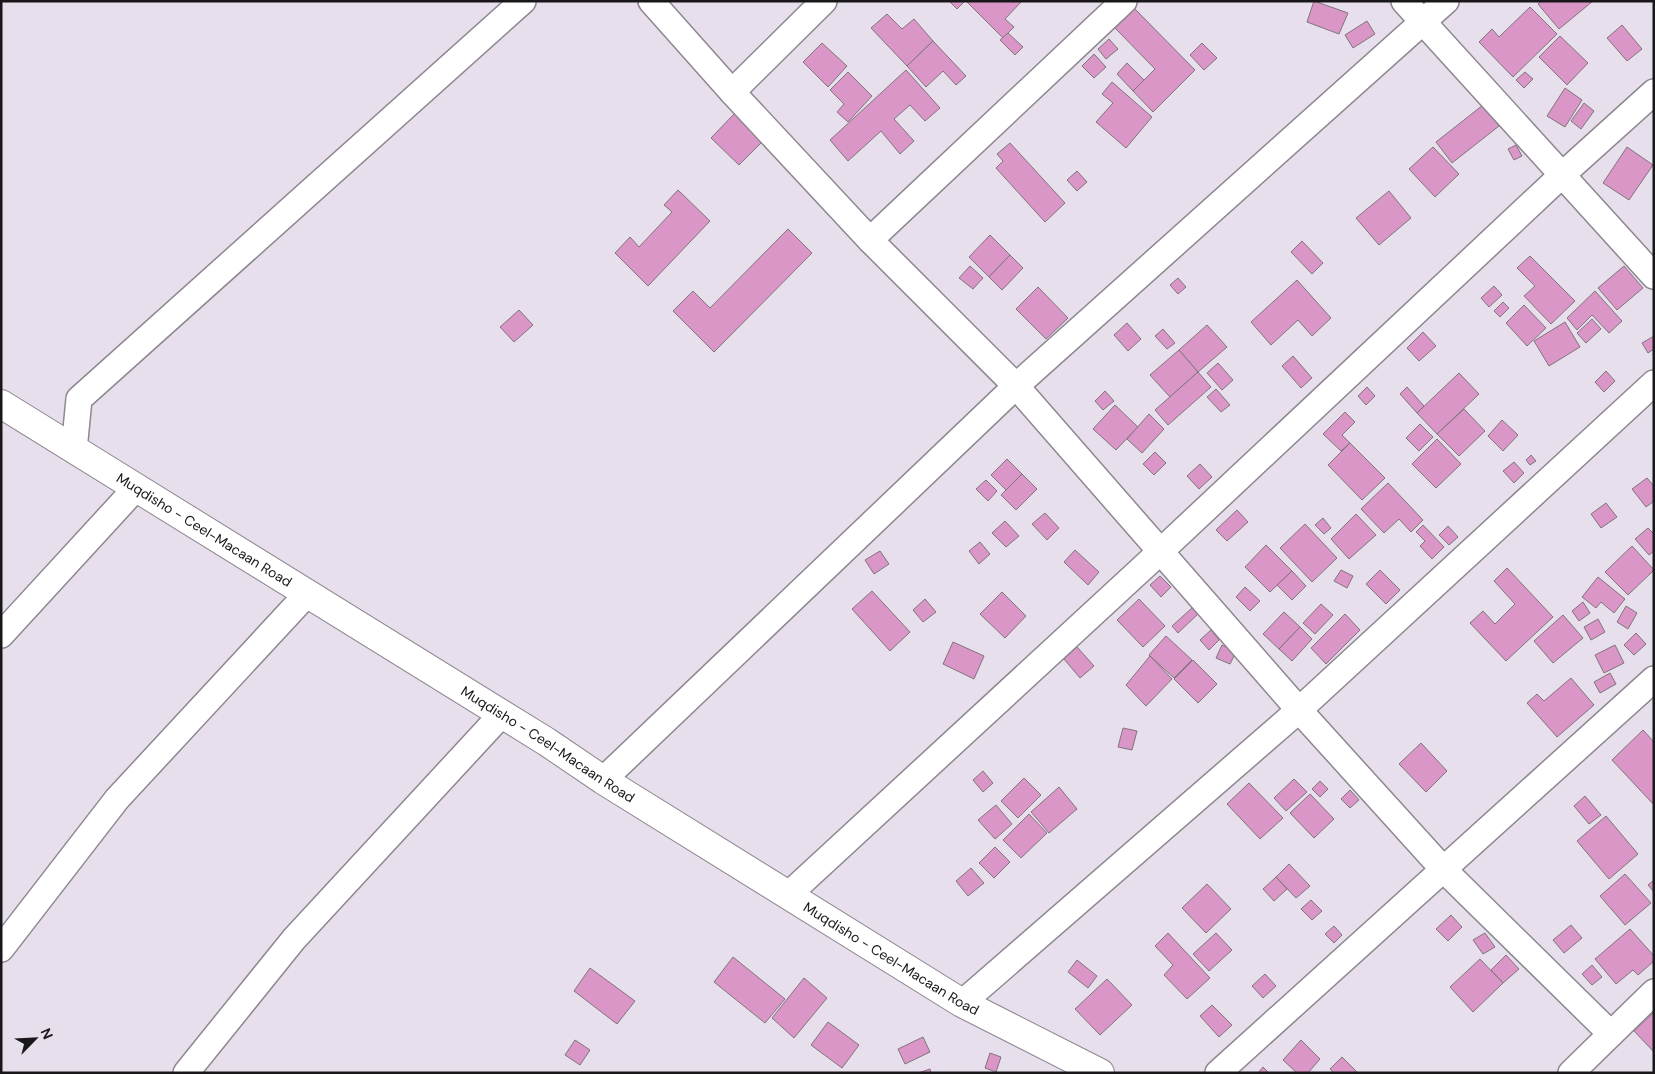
<svg xmlns="http://www.w3.org/2000/svg" width="1655" height="1074" font-family="'DM Sans',sans-serif">
<rect width="100%" height="100%" fill="#e7dfeb"/>
<!-- building -->
<g fill="#d996c6" stroke="#80757c">
<path d="M949,1H965L957,9Z"/>
<path d="M966,1H1022L1005,19L1014,27L1003,38Z"/>
<path d="M1314,1L1348,13L1339,34L1307,22Z"/>
<path d="M1542,1H1593L1559,29L1538,4Z"/>
<path d="M1530,7L1557,34L1513,77L1479,42L1492,29L1499,37Z"/>
<path d="M1134,8L1195,70L1153,112L1133,91L1155,69L1115,28Z"/>
<path d="M887,14L902,29L914,19L933,41L907,66L871,28Z"/>
<path d="M1367,21L1375,34L1353,48L1345,35Z"/>
<path d="M1622,25L1642,49L1627,61L1607,38Z"/>
<path d="M1008,33L1023,47L1015,55L1000,40Z"/>
<path d="M1560,36L1588,63L1567,85L1539,57Z"/>
<path d="M1109,39L1118,49L1106,59L1098,49Z"/>
<path d="M933,41L966,76L956,85L943,71L926,87L907,66Z"/>
<path d="M822,43L847,66L828,87L803,62Z"/>
<path d="M1202,43L1217,58L1204,70L1190,55Z"/>
<path d="M1094,54L1106,67L1094,78L1082,66Z"/>
<path d="M1127,63L1144,80L1133,91L1117,74Z"/>
<path d="M906,70L940,108L925,121L910,105L894,119L914,141L900,154L881,131L848,161L830,140Z"/>
<path d="M848,72L872,96L848,122L837,112L844,104L830,90Z"/>
<path d="M1525,72L1533,79L1524,88L1516,80Z"/>
<path d="M1112,82L1152,117L1126,148L1096,122L1113,103L1102,94Z"/>
<path d="M1565,88L1582,100L1565,127L1547,116Z"/>
<path d="M1584,103L1594,111L1581,129L1571,121Z"/>
<path d="M1483,105L1499,126L1452,163L1436,142Z"/>
<path d="M735,113L764,140L739,165L711,138Z"/>
<path d="M1010,143L1065,203L1045,222L996,168L1003,161L997,154Z"/>
<path d="M1516,145L1522,156L1514,160L1508,149Z"/>
<path d="M1433,147L1459,174L1435,197L1409,169Z"/>
<path d="M1627,147L1653,165L1629,200L1603,183Z"/>
<path d="M1077,171L1087,182L1077,191L1067,180Z"/>
<path d="M678,190L710,221L648,286L615,253L630,237L639,247L672,212L664,205Z"/>
<path d="M1389,191L1411,218L1379,245L1356,218Z"/>
<path d="M788,229L812,253L714,352L673,311L693,291L710,308Z"/>
<path d="M990,235L1010,255L989,277L969,257Z"/>
<path d="M1302,241L1323,263L1312,274L1291,252Z"/>
<path d="M1010,255L1023,268L1002,290L989,277Z"/>
<path d="M1530,256L1575,301L1551,324L1524,296L1535,286L1517,268Z"/>
<path d="M970,266L983,278L973,289L959,278Z"/>
<path d="M1624,266L1643,288L1617,310L1598,288Z"/>
<path d="M1178,278L1186,287L1178,294L1170,285Z"/>
<path d="M1297,280L1331,318L1312,336L1298,320L1271,345L1251,322Z"/>
<path d="M1494,286L1502,295L1489,307L1481,298Z"/>
<path d="M1038,287L1068,318L1046,339L1016,309Z"/>
<path d="M1595,291L1622,321L1609,333L1592,315L1577,330L1567,318Z"/>
<path d="M1503,302L1509,308L1500,317L1494,311Z"/>
<path d="M1524,305L1546,328L1527,346L1506,323Z"/>
<path d="M519,310L533,325L514,342L500,327Z"/>
<path d="M1592,319L1601,329L1586,343L1577,333Z"/>
<path d="M1565,322L1580,347L1549,366L1534,341Z"/>
<path d="M1127,323L1141,339L1128,351L1114,335Z"/>
<path d="M1207,325L1227,347L1198,372L1179,350Z"/>
<path d="M1163,329L1175,343L1167,349L1155,336Z"/>
<path d="M1423,332L1436,346L1419,361L1407,348Z"/>
<path d="M1654,336V349L1648,353L1642,343Z"/>
<path d="M1179,350L1198,372L1170,397L1150,375Z"/>
<path d="M1293,356L1312,378L1301,388L1282,366Z"/>
<path d="M1218,363L1233,380L1222,390L1207,373Z"/>
<path d="M1606,371L1615,381L1604,392L1595,382Z"/>
<path d="M1198,372L1211,387L1168,425L1155,410Z"/>
<path d="M1459,373L1479,394L1437,434L1417,413Z"/>
<path d="M1367,387L1375,396L1366,405L1358,396Z"/>
<path d="M1407,387L1424,406L1417,413L1400,394Z"/>
<path d="M1216,389L1230,405L1221,412L1207,397Z"/>
<path d="M1105,391L1114,401L1103,410L1095,401Z"/>
<path d="M1115,405L1138,427L1116,450L1093,429Z"/>
<path d="M1464,409L1485,431L1459,456L1437,434Z"/>
<path d="M1345,412L1355,422L1342,435L1350,443L1341,451L1323,434Z"/>
<path d="M1149,414L1164,429L1142,453L1127,439Z"/>
<path d="M1502,420L1518,435L1503,451L1488,436Z"/>
<path d="M1420,424L1433,437L1419,451L1406,438Z"/>
<path d="M1437,439L1461,464L1436,488L1412,464Z"/>
<path d="M1350,443L1385,478L1362,500L1328,465Z"/>
<path d="M1155,452L1166,463L1154,475L1143,464Z"/>
<path d="M1531,455L1536,461L1530,465L1526,460Z"/>
<path d="M1007,459L1022,474L1006,490L991,475Z"/>
<path d="M1514,462L1524,473L1514,483L1503,471Z"/>
<path d="M1200,464L1212,477L1199,489L1187,476Z"/>
<path d="M1022,474L1037,489L1016,510L1001,495Z"/>
<path d="M1647,478L1654,486V501L1646,507L1632,489Z"/>
<path d="M986,480L997,491L988,501L976,489Z"/>
<path d="M1388,483L1423,520L1411,532L1399,519L1384,533L1361,509Z"/>
<path d="M1606,503L1617,517L1601,528L1591,514Z"/>
<path d="M1237,510L1248,522L1227,541L1216,530Z"/>
<path d="M1045,513L1059,528L1047,540L1032,524Z"/>
<path d="M1356,514L1376,535L1349,559L1331,539Z"/>
<path d="M1323,518L1331,528L1324,534L1315,525Z"/>
<path d="M1005,521L1019,536L1006,547L992,533Z"/>
<path d="M1305,524L1337,558L1312,582L1280,548Z"/>
<path d="M1423,525L1444,547L1432,559L1420,546L1425,541L1416,532Z"/>
<path d="M1448,526L1458,537L1449,545L1439,535Z"/>
<path d="M1648,528L1654,534V551L1649,555L1635,539Z"/>
<path d="M980,542L990,554L979,564L969,551Z"/>
<path d="M1266,545L1292,571L1270,592L1245,567Z"/>
<path d="M1632,546L1654,570L1628,595L1605,572Z"/>
<path d="M1075,550L1099,572L1088,585L1064,562Z"/>
<path d="M880,551L889,564L874,574L865,560Z"/>
<path d="M1507,568L1553,617L1506,661L1470,623L1483,611L1495,624L1515,604L1494,581Z"/>
<path d="M1341,570L1353,576L1347,588L1334,581Z"/>
<path d="M1380,570L1400,590L1386,604L1366,584Z"/>
<path d="M1292,571L1306,586L1292,600L1277,585Z"/>
<path d="M1160,576L1171,587L1161,597L1150,585Z"/>
<path d="M1598,577L1625,599L1614,613L1601,602L1596,608L1582,597Z"/>
<path d="M1245,587L1260,601L1250,611L1236,597Z"/>
<path d="M872,591L910,632L890,651L852,609Z"/>
<path d="M1002,592L1026,616L1005,638L980,614Z"/>
<path d="M925,599L936,612L923,622L913,610Z"/>
<path d="M1139,599L1165,626L1143,647L1117,620Z"/>
<path d="M1583,602L1590,613L1579,621L1572,611Z"/>
<path d="M1321,604L1333,615L1315,634L1303,623Z"/>
<path d="M1626,606L1637,613L1628,629L1617,622Z"/>
<path d="M1192,608L1198,614L1178,633L1172,626Z"/>
<path d="M1284,612L1300,627L1279,649L1263,634Z"/>
<path d="M1345,614L1360,630L1326,664L1311,648Z"/>
<path d="M1563,615L1583,638L1553,663L1534,641Z"/>
<path d="M1598,619L1605,632L1591,640L1584,627Z"/>
<path d="M1300,627L1312,639L1292,661L1279,649Z"/>
<path d="M1211,630L1219,640L1209,650L1200,640Z"/>
<path d="M1636,633L1646,644L1634,655L1624,645Z"/>
<path d="M1166,636L1192,660L1174,678L1149,655Z"/>
<path d="M953,642L984,656L974,679L943,664Z"/>
<path d="M1222,645L1236,652L1230,664L1216,658Z"/>
<path d="M1615,645L1624,663L1604,673L1595,655Z"/>
<path d="M1077,647L1094,666L1080,678L1064,659Z"/>
<path d="M1150,656L1172,679L1146,706L1126,685Z"/>
<path d="M1193,660L1217,684L1198,703L1174,679Z"/>
<path d="M1610,673L1616,684L1600,693L1594,682Z"/>
<path d="M1571,678L1594,705L1557,737L1527,703L1537,694L1544,701Z"/>
<path d="M1123,728L1137,731L1132,750L1118,747Z"/>
<path d="M1643,730L1654,742V805L1612,760Z"/>
<path d="M1421,743L1447,771L1426,792L1399,764Z"/>
<path d="M983,771L993,783L983,792L973,780Z"/>
<path d="M1024,778L1041,795L1018,818L1001,801Z"/>
<path d="M1294,779L1307,792L1286,811L1274,798Z"/>
<path d="M1320,781L1328,789L1320,797L1312,789Z"/>
<path d="M1249,783L1283,818L1260,839L1227,804Z"/>
<path d="M1059,787L1077,809L1049,833L1031,812Z"/>
<path d="M1350,790L1359,800L1350,808L1341,799Z"/>
<path d="M1310,794L1334,819L1314,838L1290,813Z"/>
<path d="M1585,796L1601,815L1589,824L1574,806Z"/>
<path d="M996,805L1012,824L995,839L978,820Z"/>
<path d="M1029,814L1047,833L1021,858L1003,840Z"/>
<path d="M1606,816L1638,854L1609,879L1577,841Z"/>
<path d="M995,847L1010,862L994,878L979,863Z"/>
<path d="M1289,864L1310,886L1296,898L1276,877Z"/>
<path d="M971,868L984,883L968,896L956,881Z"/>
<path d="M1625,874L1651,903L1625,925L1600,896Z"/>
<path d="M1276,877L1287,889L1274,901L1263,889Z"/>
<path d="M1654,880V892L1648,885Z"/>
<path d="M1207,884L1231,909L1206,933L1182,908Z"/>
<path d="M1311,900L1322,911L1312,920L1301,909Z"/>
<path d="M1451,915L1462,927L1448,941L1436,929Z"/>
<path d="M1571,925L1582,938L1564,953L1553,940Z"/>
<path d="M1334,926L1342,935L1334,943L1325,934Z"/>
<path d="M1630,929L1654,956V961L1638,975L1633,970L1616,984L1595,959Z"/>
<path d="M1168,933L1210,978L1187,999L1164,975L1173,965L1155,946Z"/>
<path d="M1216,933L1232,950L1209,971L1193,954Z"/>
<path d="M1485,933L1495,947L1483,954L1473,940Z"/>
<path d="M1506,955L1519,969L1503,983L1491,970Z"/>
<path d="M733,957L785,999L765,1023L714,982Z"/>
<path d="M1480,959L1503,983L1473,1012L1450,987Z"/>
<path d="M1077,960L1097,976L1088,988L1068,972Z"/>
<path d="M1592,965L1602,977L1592,985L1582,974Z"/>
<path d="M590,968L635,1001L617,1024L574,991Z"/>
<path d="M1265,974L1276,986L1263,998L1252,986Z"/>
<path d="M804,978L827,998L794,1038L772,1018Z"/>
<path d="M1107,979L1132,1005L1100,1035L1075,1009Z"/>
<path d="M1212,1005L1232,1025L1219,1037L1200,1016Z"/>
<path d="M1654,1012V1052L1634,1031Z"/>
<path d="M828,1022L859,1045L842,1068L811,1045Z"/>
<path d="M923,1037L930,1052L905,1064L898,1049Z"/>
<path d="M575,1040L590,1050L580,1065L565,1055Z"/>
<path d="M1301,1040L1320,1059L1308,1073H1297L1283,1060Z"/>
<path d="M990,1053L1001,1057L996,1072L985,1068Z"/>
<path d="M1342,1057L1358,1073H1334L1330,1069Z"/>
<path d="M1263,1067L1269,1073H1258Z"/>
<path d="M930,1069L931,1073H918Z"/>
</g>
<g fill="none" stroke-linecap="round" stroke-linejoin="round">
<!-- minor casing -->
<g stroke="#8e8791" stroke-width="28">
<g id="minor">
<path d="M651,1L732,92L870,240L1016,386L1299,710L1443,869L1611,1034"/>
<path d="M1404,1L1654,276"/>
<path d="M732,92L824,1"/>
<path d="M870,240L1124,1"/>
<path d="M74,450L79,399L523,1"/>
<path d="M1,635L136,488"/>
<path d="M603,780L1016,386L1446,1"/>
<path d="M788,895L1161,551L1562,175L1654,92"/>
<path d="M1,949L117,799L307,594"/>
<path d="M962,1003L1299,710L1654,383"/>
<path d="M186,1073L294,939L502,714"/>
<path d="M1218,1073L1654,679"/>
<path d="M1571,1073L1654,992"/>
</g>
</g>
<!-- tertiary casing -->
<g stroke="#8e8791" stroke-width="30">
<g id="tertiary">
<path id="s1" d="M1,404L547,742L603,780L962,1003L1100,1073"/>
</g>
</g>
<!-- minor -->
<use href="#minor" stroke="#fff" stroke-width="25"/>
<!-- tertiary -->
<use href="#tertiary" stroke="#fff" stroke-width="28"/>
</g>
<g text-anchor="middle" stroke-width="4.5" stroke-linejoin="round" paint-order="stroke">
<!-- street labels -->
<g font-size="14" fill="#1a171b" stroke="#e7dfeb">
<text dy="5" stroke="none"><textPath href="#s1" startOffset="239">Muqdisho - Ceel-Macaan Road</textPath></text>
<text dy="5" stroke="none"><textPath href="#s1" startOffset="644">Muqdisho - Ceel-Macaan Road</textPath></text>
<text dy="5" stroke="none"><textPath href="#s1" startOffset="1049">Muqdisho - Ceel-Macaan Road</textPath></text>
</g>
</g>
<!-- border -->
<rect width="1655" height="1074" fill="none" stroke="#1a171b" stroke-width="5"/>
<!-- north arrow -->
<g transform="translate(35 1039) rotate(66)" stroke="#e7dfeb" stroke-width="4" paint-order="stroke">
<path d="M0-4L9 19L0 12L-9 19Z" fill="#1a171b"/>
<text y="-8" font-size="14" font-weight="bold" text-anchor="middle" fill="#1a171b">N</text>
</g>
</svg>
